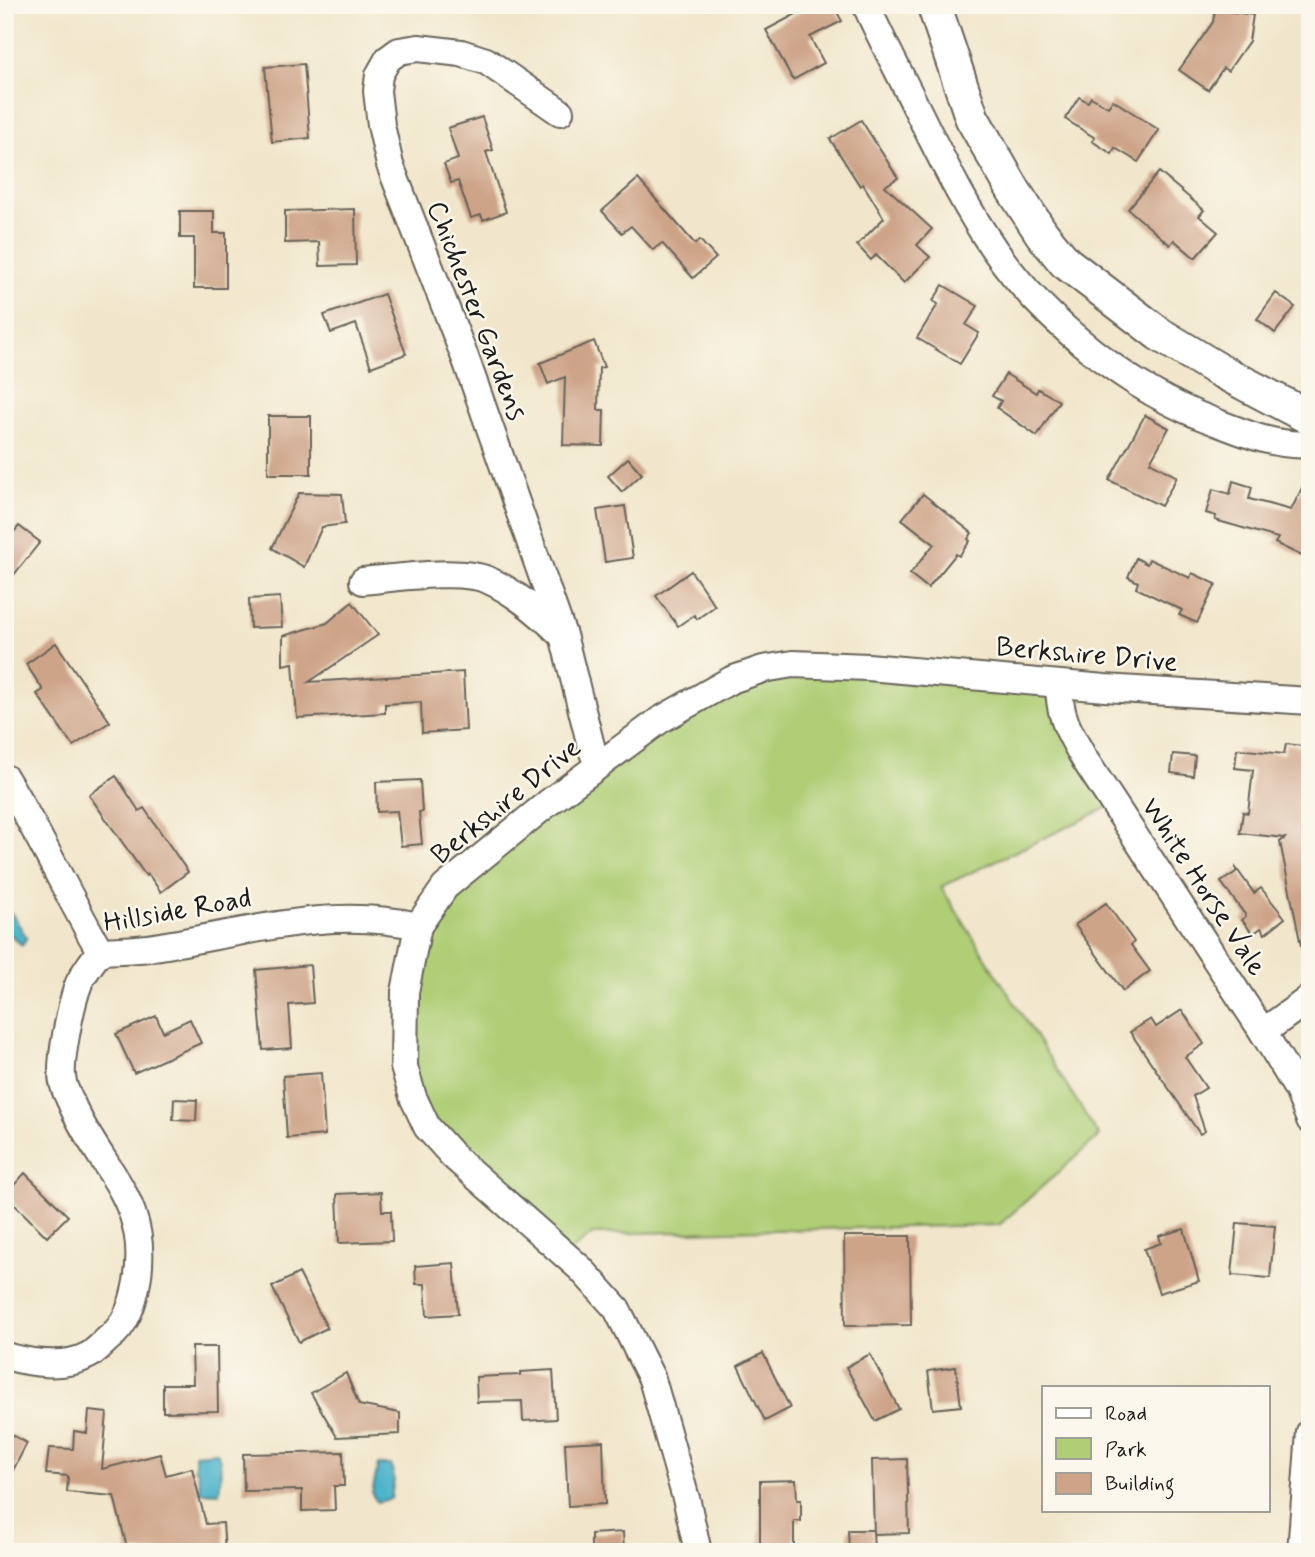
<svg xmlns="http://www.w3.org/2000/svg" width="1315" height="1557" font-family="Mynerve,sans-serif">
<rect width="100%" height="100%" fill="#fbf7ec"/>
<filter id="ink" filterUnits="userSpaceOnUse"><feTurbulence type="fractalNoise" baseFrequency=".0143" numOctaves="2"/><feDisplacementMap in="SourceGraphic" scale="14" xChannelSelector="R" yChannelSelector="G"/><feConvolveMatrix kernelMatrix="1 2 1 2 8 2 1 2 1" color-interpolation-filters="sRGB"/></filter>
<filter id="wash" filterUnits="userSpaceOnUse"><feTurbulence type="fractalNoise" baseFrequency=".00686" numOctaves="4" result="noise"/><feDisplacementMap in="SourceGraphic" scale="28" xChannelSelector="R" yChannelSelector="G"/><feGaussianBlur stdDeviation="1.57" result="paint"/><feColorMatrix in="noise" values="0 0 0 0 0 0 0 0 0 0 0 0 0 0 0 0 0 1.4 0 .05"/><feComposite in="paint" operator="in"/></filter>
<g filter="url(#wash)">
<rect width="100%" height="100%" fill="#f1e6cb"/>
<!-- green -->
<path fill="#afce76" stroke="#667549" stroke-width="2" d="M758,669L1058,682L1113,805L941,887L1099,1136L999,1225L594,1234L565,1255L429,1132L402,1030L417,928L544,805Z"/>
<!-- water -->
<g fill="#4bb3ca" stroke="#346873" stroke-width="2">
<path d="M7,912L12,914L27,938L22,945L7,932L5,914Z"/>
<path d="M217,1452C223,1464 220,1480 219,1493L200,1492L198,1471L195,1469V1454Z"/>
<path d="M378,1465H391L394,1478L391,1499L377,1502L372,1494Z"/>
</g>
<g id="blocks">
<!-- building -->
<g fill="#cea489">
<path d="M813,5H833L842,21L810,37L824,63L793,80L766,30Z"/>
<path d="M1215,9L1253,15L1249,41L1228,71L1223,68L1208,90L1179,70L1213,22Z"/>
<path d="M304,64L310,138L272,142L265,67Z"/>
<path d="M1079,97L1088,102L1091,97L1108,107L1113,100L1159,130L1138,162L1115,148L1112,154L1092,141L1095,138L1065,119Z"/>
<path d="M482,117L493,150L486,152L506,212L483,220L481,215L471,218L458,181L451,183L444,164L458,159L448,128Z"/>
<path d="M861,120L898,178L885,186L932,229L917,245L930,257L904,283L876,255L871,260L857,245L884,218L863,184L860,186L830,139Z"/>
<path d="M1159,172L1204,210L1199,216L1218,232L1195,258L1174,240L1170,245L1128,209Z"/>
<path d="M638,179L695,244L700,240L716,258L693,278L662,243L653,250L631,226L622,233L602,211Z"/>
<path d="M355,209L356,265L320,266L319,242L285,243V211Z"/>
<path d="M180,211H214V233H226V288H194V238H180Z"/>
<path d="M943,285L978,306L966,325L979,333L960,364L917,338L938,304L933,301Z"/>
<path d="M1276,293L1295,307L1275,333L1257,319Z"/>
<path d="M384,294L406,354L371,367L356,324L331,333L324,315Z"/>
<path d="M594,341L604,367L599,368L598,410H604L603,446L563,445L565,377L548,384L540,363Z"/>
<path d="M1006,374L1036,393L1038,389L1059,401L1037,436L997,408L1001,401L992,396Z"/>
<path d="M1145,415L1169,428L1150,462L1177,477L1161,506L1109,480Z"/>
<rect x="268" y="416" width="43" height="58"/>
<path d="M628,458L642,474L622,492L608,476Z"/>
<path d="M1310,472V560L1275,543L1278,538L1215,520L1216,516L1206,513L1213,489L1230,494L1233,481L1252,487L1249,499L1291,510Z"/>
<path d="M299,493L342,494L345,524L322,527L304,567L272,548Z"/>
<path d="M923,494L972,533L968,539L970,541L959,556L956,554L928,588L910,574L934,544L902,519Z"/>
<path d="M625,506L633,558L605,562L597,510Z"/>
<path d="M19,526L40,542L5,586V542Z"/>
<path d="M1136,558L1147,564L1149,559L1190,578L1192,573L1216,584L1197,623L1179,615L1182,610L1136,588L1138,582L1128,577Z"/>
<path d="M691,571L715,606L697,619L694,615L678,626L656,596Z"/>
<path d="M280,597L282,627L250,628L249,599Z"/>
<path d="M352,602L378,635L309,682L463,672L466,730L422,733L421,702L385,704V713L297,718L293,663L283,665V636L327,623Z"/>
<path d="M56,643L110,722L73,746L37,694L43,690L26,664Z"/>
<path d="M1286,744L1310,747V945L1301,946L1280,842L1285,838L1240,833L1243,812L1248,813L1253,770L1235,768L1237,749L1284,754Z"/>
<path d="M1173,754L1195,756L1193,776L1171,773Z"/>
<path d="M116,776L139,811L144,808L188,872L161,892L148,874L146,876L89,795Z"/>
<path d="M420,780L422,812H419L422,844L401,846L397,811L377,812L376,782Z"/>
<path d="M1236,868L1254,893L1261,888L1285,918L1265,934L1261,928L1253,934L1242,920L1246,916L1221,882L1236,872Z"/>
<path d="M1106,903L1134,942L1131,945L1150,971L1123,991L1075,925Z"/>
<path d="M310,965L313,1003L289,1005L292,1048L263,1050L256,970Z"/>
<path d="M1182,1010L1204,1044L1185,1057L1206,1088L1193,1096L1205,1131L1200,1134L1130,1032L1151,1019L1156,1027Z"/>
<path d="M156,1016L163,1032L190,1019L201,1043L134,1073L116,1034Z"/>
<path d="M321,1073L325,1135L287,1138L283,1076Z"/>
<path d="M174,1099L197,1100L196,1121L173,1120Z"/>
<path d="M25,1173L68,1216L47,1237L5,1195Z"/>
<path d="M381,1192L382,1211H391L392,1241L339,1243L337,1194Z"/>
<path d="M1237,1223L1275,1226L1270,1278L1232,1275Z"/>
<path d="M1184,1229L1199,1281L1159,1293L1144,1249L1161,1243L1159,1236Z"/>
<path d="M844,1236H910L911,1325L845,1326Z"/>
<path d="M454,1263L458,1314L427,1316L425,1284H416L415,1266Z"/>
<path d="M299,1273L327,1328L299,1342L272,1287Z"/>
<path d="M192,1347H217L218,1411L163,1412V1384H193Z"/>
<path d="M763,1353L790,1408L765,1421L738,1366Z"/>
<path d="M870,1354L899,1409L875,1421L846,1367Z"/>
<path d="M956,1367L961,1406L933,1409L928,1371Z"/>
<path d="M553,1370L556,1419L523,1421L522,1401L477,1402L476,1377L520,1375V1372Z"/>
<path d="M346,1373L359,1405L400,1413V1434L337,1437L311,1393Z"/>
<path d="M89,1411L107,1413L102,1469L160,1454L166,1475L192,1468L206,1524L223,1523L225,1552H128L114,1496L67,1492L68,1476L46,1474L49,1448L73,1449L74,1431L87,1433Z"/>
<path d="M5,1431L27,1443L5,1486Z"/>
<path d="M603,1441L605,1504L568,1506L565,1443Z"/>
<path d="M343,1452L344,1486H334L335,1510L302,1511V1490L244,1491L243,1454Z"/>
<path d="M907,1459L909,1533L874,1534L872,1460Z"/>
<path d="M796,1480L797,1500H801V1521H794V1549L760,1552V1481Z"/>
<path d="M848,1530H873L874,1552H849Z"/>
<path d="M623,1532L624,1552H591V1534Z"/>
</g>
</g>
</g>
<g filter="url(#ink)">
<use href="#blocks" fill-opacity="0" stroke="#676359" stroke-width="2"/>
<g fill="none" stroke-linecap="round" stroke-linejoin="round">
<!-- minor casing -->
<g stroke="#676359" stroke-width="30">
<g id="minor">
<path d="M866,5C881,39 899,72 915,105C940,155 963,204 994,249C1044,321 1131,391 1213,421C1244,433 1276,447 1310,444"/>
<path d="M560,112L486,61L461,53L418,48L399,51L388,59L379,75L377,91L381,125L390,165L466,360L563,635L592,750L598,765"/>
<path d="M363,581C395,578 460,568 488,580C515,592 538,612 559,632"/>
<path d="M1059,684C1059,717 1069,732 1085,760L1263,1032L1298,1090L1310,1120"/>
<path d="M5,778C40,834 67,894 100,951"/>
<path d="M100,951C116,950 132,950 148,948C239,935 325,905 418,926"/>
<path d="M1263,1032L1310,998"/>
<path d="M5,1356C31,1363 64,1369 89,1355C96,1351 103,1343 109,1338C127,1324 133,1303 137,1282C151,1203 102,1171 73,1107C70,1099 64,1090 63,1082C58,1064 72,1000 79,983C84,972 93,961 100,951"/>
<path d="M698,1552L687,1502L652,1379L617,1309L581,1269L454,1157L427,1127L413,1097L404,1067L405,992L418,926L445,887L548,803L660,720L731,680L763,669L793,664L868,667L1105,688L1310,701"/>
<path d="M1301,1552L1310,1432"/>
</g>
</g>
<!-- tertiary casing -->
<g stroke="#676359" stroke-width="37">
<path id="tertiary" d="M934,5L972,118L1014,191L1042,234L1065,262L1159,334L1217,369L1310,418"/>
</g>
<!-- minor -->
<use href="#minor" stroke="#fff" stroke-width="26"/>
<!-- tertiary -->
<use href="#tertiary" stroke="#fff" stroke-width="33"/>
</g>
</g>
<g text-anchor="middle" stroke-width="5" stroke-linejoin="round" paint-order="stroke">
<!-- street labels -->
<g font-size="28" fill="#1c1c1c" stroke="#fbf7ec">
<text transform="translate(478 310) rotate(69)" y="10">Chichester Gardens</text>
<text transform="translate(1087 653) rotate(5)" y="10">Berkshire Drive</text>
<text transform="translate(505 800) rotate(-39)" y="10">Berkshire Drive</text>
<text transform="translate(1205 886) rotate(57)" y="10">White Horse Vale</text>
<text transform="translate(177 909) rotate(-10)" y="10">Hillside Road</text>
</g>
</g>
<!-- margin -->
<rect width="1315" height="1557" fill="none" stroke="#fbf7ec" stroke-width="28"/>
<!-- legend -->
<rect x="1042" y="1386" width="228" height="126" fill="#fbf7ec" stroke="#a29f99" stroke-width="2"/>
<rect x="1056" y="1408" width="35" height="10" fill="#ffffff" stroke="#a29f99" stroke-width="2"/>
<text x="1105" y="1420" font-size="21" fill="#1c1c1c">Road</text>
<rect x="1056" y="1438" width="35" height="21" fill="#afce76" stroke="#a29f99" stroke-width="2"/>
<text x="1105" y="1456" font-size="21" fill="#1c1c1c">Park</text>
<rect x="1056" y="1473" width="35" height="21" fill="#cea489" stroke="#a29f99" stroke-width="2"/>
<text x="1105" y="1490" font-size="21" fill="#1c1c1c">Building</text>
</svg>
